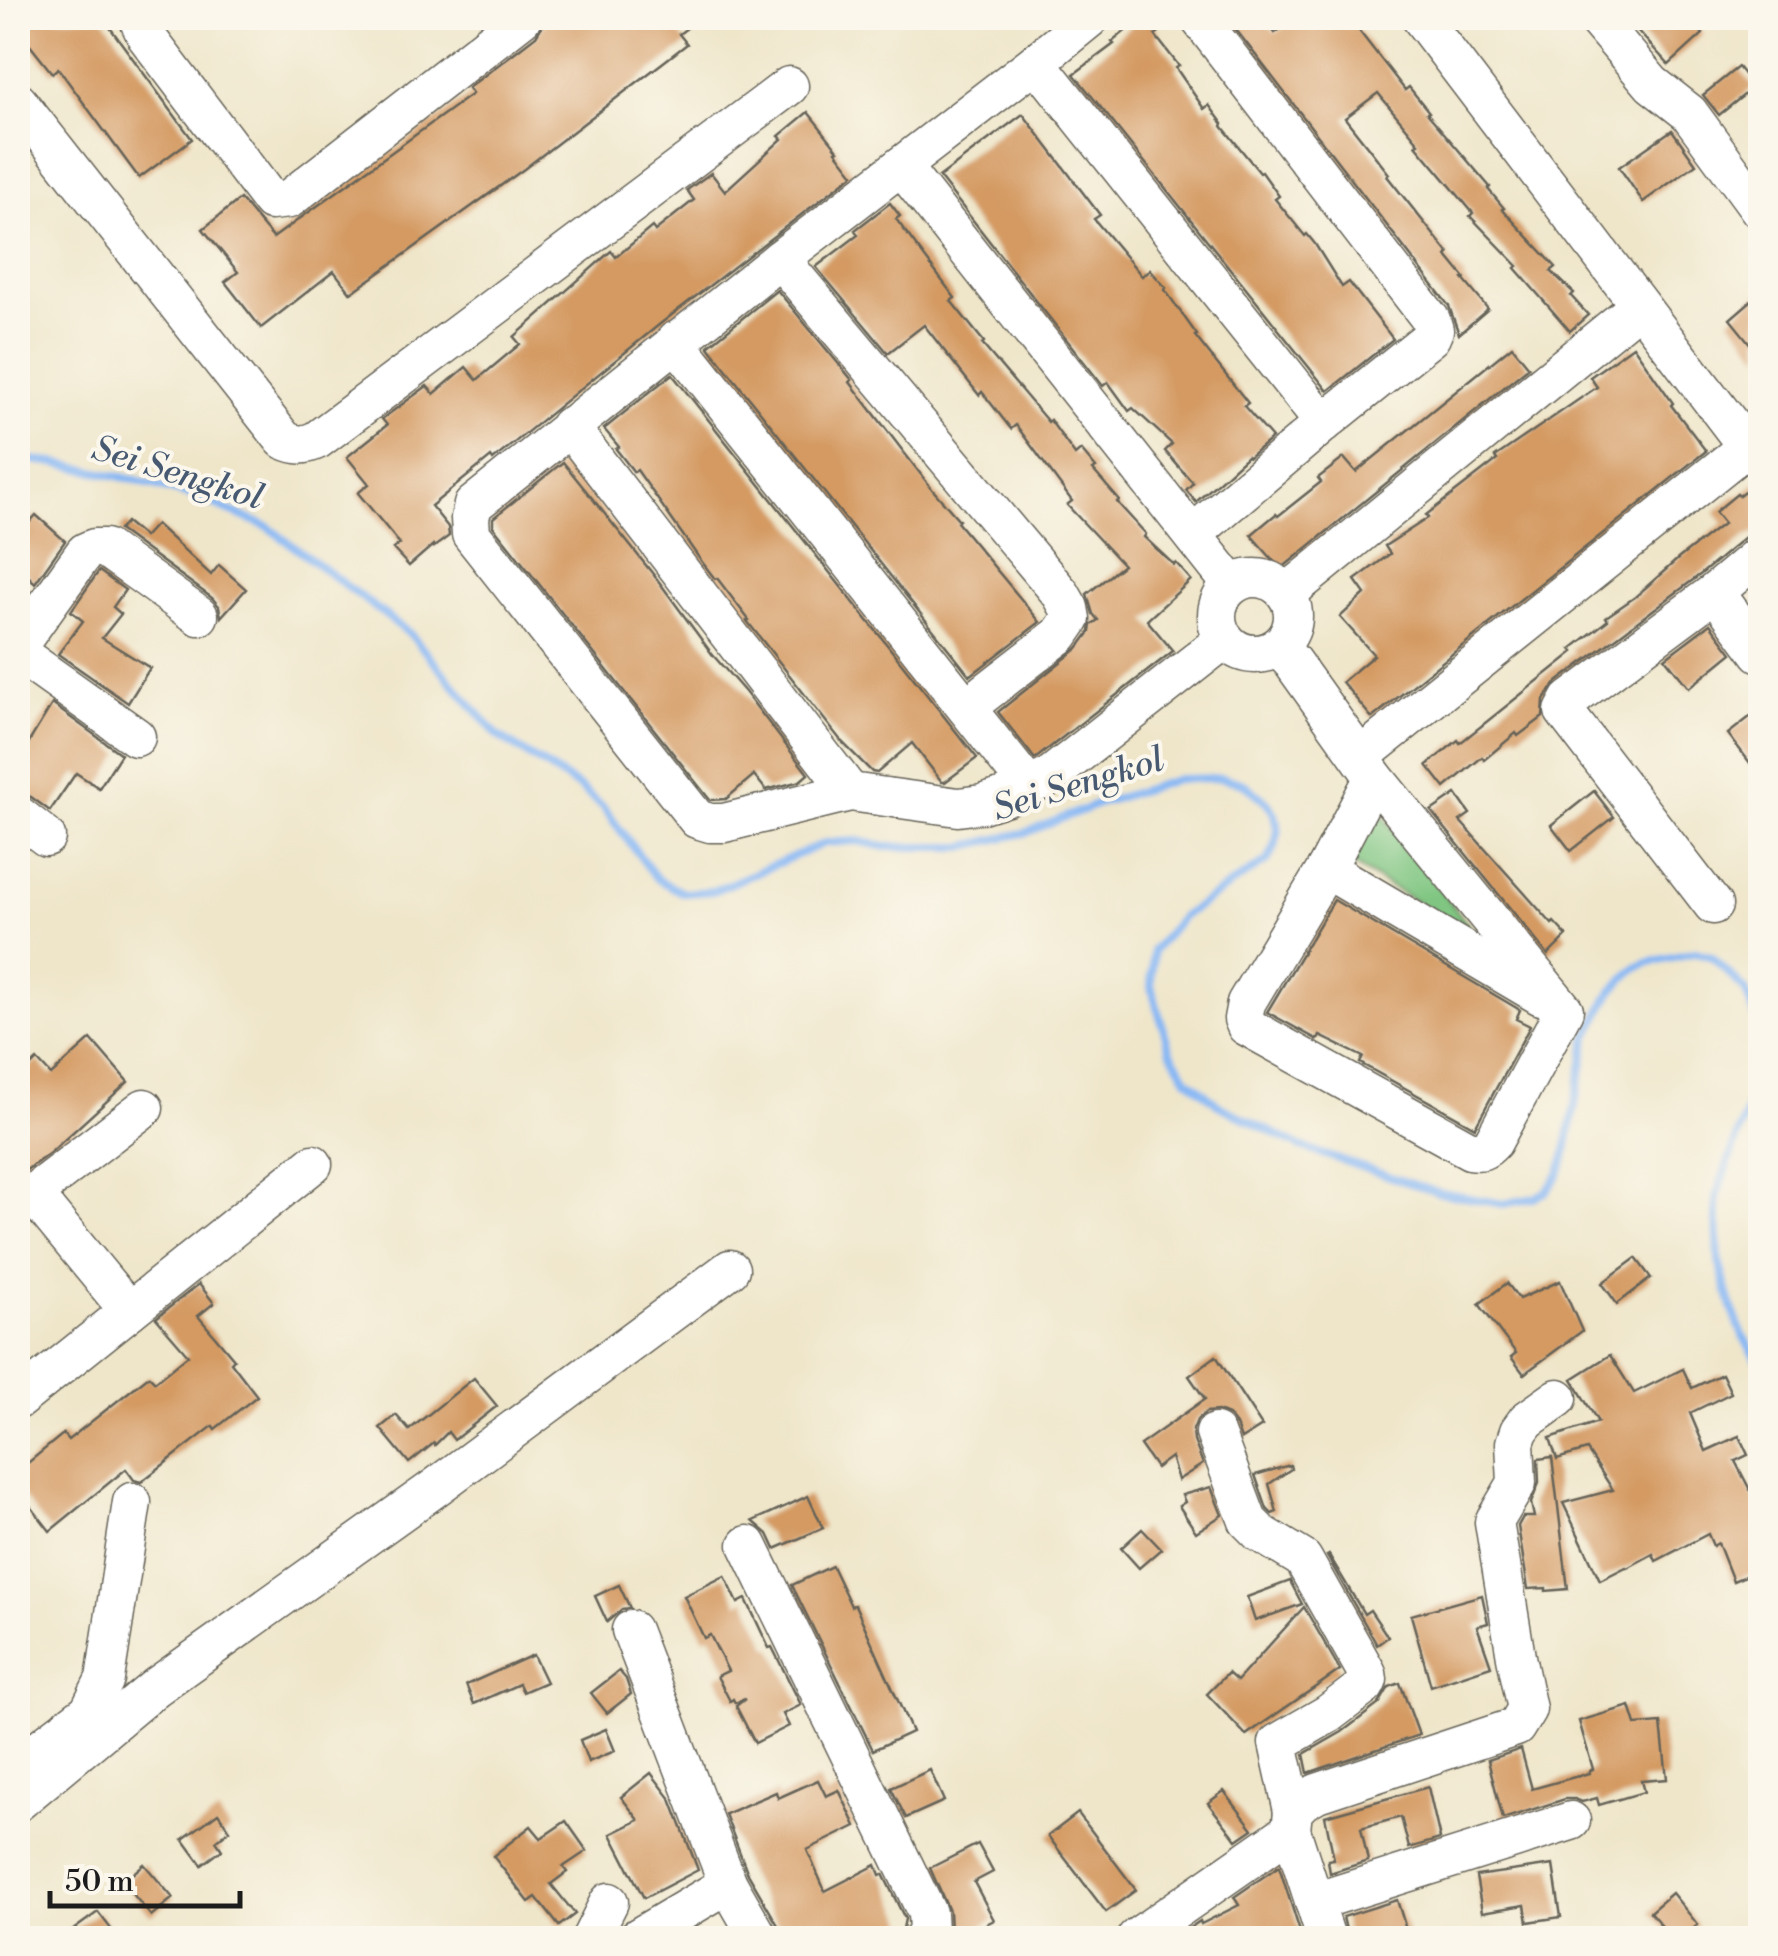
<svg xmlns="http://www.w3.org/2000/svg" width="1778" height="1956" font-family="'Libre Bodoni',serif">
<rect width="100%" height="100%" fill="#fbf7ec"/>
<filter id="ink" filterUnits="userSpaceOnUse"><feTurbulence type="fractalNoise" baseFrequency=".01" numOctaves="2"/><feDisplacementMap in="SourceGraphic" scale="20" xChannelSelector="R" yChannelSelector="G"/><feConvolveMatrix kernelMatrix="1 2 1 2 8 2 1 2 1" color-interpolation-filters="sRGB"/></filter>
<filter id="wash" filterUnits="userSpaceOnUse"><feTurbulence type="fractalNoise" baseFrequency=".0048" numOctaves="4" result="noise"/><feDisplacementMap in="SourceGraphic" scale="40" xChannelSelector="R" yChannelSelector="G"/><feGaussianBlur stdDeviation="2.25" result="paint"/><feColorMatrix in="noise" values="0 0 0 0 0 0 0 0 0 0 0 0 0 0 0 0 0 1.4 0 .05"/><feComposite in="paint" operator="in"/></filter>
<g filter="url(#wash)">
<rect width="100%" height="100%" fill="#efe6ca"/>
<!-- green -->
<path fill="#80c682" stroke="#4e714f" stroke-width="2.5" d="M1377,808L1479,939L1345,860Z"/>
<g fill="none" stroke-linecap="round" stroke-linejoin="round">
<!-- stream -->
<g stroke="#88b8f4" stroke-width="8">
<path d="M18,458L54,463L136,480L196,497L268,527L410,634L498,736L579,787L603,807L657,879L683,893L713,891L825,843L857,841L886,847H962L1028,832L1098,804L1178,779L1221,778L1243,783L1266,801L1275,814L1278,829L1275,847L1267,861L1183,916L1153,950L1151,986L1170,1051L1187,1078L1220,1106L1301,1147L1436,1192L1503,1204L1534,1198L1547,1191L1559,1174L1565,1157L1588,1036L1612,991L1635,968L1650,962L1696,952L1712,957L1745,990L1757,1019L1760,1049"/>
<path d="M1760,1052L1752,1096L1716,1197L1719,1262L1732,1308L1743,1336L1760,1363"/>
</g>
</g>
<g id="blocks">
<!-- building -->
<g fill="#d49a62">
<path d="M18,18H103L192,139L139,178L58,68L52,73L18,30Z"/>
<path d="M547,18H700L679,34L687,44L524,169L351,293L334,271L261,328L225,282L238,272L203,229L240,199L273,238L472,94L468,88L536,36Z"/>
<path d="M1141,18H1147L1159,32L1155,35L1179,66L1176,68L1204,109L1209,105L1223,124L1222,126L1260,173L1262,172L1279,196L1275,199L1305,236L1307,234L1315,244L1342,287L1349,282L1393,339L1328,391L1074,74L1114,44L1112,42Z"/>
<path d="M1227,18H1263L1275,33L1295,18H1349L1405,90L1409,87L1429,112L1427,113L1490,187L1488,189L1504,208L1502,209L1556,267L1551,271L1574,293L1571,296L1588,315L1570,331L1515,268L1518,266L1470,216L1473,213L1416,145L1419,143L1378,93L1345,118L1389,174L1387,176L1449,254L1447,256L1465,278L1463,279L1488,309L1459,334L1449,306Z"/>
<path d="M1626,18H1689L1703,34L1669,65Z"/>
<path d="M1738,67L1754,87L1719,115L1703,95Z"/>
<path d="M808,112L838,150L836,151L854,174L660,324L493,460L491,457L431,506L448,527L449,536L434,547L433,545L409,566L393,549L400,544L358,493L369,484L347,457L387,425L382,419L427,386L434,394L466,367L477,380L520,344L514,337L611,251L616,257L652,227L655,231L694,200L687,190L711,173L725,191L782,139L779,136Z"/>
<path d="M1023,114L1100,215L1094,219L1142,276L1150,270L1166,288L1165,290L1197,335L1195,336L1248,403L1244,406L1272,438L1249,457L1247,456L1196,502L1186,490L1193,483L1165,451L1172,444L1133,408L1129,411L1108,382L1103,386L939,177Z"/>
<path d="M1672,130L1696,164L1643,202L1619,167Z"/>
<path d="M890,203L900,216L896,219L955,298L951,301L984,342L982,344L1048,422L1050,420L1075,455L1081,450L1096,468L1093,470L1119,500L1117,502L1146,534L1144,537L1174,565L1176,563L1191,580L1147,620L1173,651L1035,759L998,712L1078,648L1090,632L1091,625L1098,620L1093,614L1087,594L1123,565L1067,505L1072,501L1016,425L1011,429L982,392L979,395L924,325L888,353L816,267L858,235L855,230Z"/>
<path d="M777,290L852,380L850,382L932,489L959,520L957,522L1040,622L970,676L708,346Z"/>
<path d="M1760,293V356L1730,319Z"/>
<path d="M1512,346L1529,367L1281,569L1251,535L1276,514L1278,516L1321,482L1318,478L1344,458L1356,472Z"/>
<path d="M1633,346L1673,403L1671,405L1706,451L1372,718L1342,682L1374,655L1340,617L1365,594L1355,580L1390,554L1385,546L1428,518L1426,515L1497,460L1495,457L1597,387L1590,377Z"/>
<path d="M672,374L977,758L945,782H942L912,743L877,773L872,772L842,742L747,621L749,620L717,578L715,579L699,558L637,470L634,472L616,449L619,447L604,429Z"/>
<path d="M563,462L657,579L712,654L745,692L808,774L800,781L766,790L754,775L726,799L710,800L493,526V518Z"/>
<path d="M1760,480V532L1745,537L1701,574L1557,682L1544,700L1543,717L1518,736L1516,733L1484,760L1482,757L1445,788L1427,765L1458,740L1460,743L1574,652L1571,649L1608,620L1606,617L1635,597L1679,558L1724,523L1715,512L1737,494L1739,496Z"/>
<path d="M36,515L65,541L35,583L18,566V535Z"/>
<path d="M126,522L144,537L156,524L211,575L219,565L246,589L221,617L219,606L212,598L119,530Z"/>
<path d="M99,571L125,590L113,607L121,614L102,638L150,668L128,703L58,654L83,621L71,611Z"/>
<path d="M1710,624L1732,653L1689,688L1665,658Z"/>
<path d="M52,704L121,754L99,788L76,773L50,811L31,797L18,793V760Z"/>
<path d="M1760,709V776L1728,734Z"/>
<path d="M1594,791L1614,817L1571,851L1551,825Z"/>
<path d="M1456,794L1470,814L1460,821L1552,924L1554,922L1567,936L1548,955L1431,811Z"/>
<path d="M1334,900L1520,1010L1516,1019L1530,1026L1475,1127L1360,1063L1363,1057L1320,1036L1318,1040L1267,1012Z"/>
<path d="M91,1039L128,1082L51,1152L18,1176V1078L37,1060L51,1075Z"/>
<path d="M1636,1258L1651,1278L1617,1304L1602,1283Z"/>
<path d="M1560,1281L1582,1331L1524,1374L1511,1357L1516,1353L1479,1304L1507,1283L1519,1299Z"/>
<path d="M199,1284L214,1303L198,1316L234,1359L231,1362L257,1396L215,1429L213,1426L141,1482L134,1480L126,1469L50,1531L18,1490V1471L63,1434L68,1440L149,1376L155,1382L188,1355L156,1318Z"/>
<path d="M1610,1355L1634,1393L1683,1369L1692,1388L1722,1374L1731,1393L1690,1413L1706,1451L1739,1436L1748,1455L1735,1461L1760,1509V1570L1733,1581L1718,1543L1713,1546L1708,1534L1656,1561L1653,1554L1627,1568L1626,1567L1600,1580L1563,1503L1613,1490L1587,1450L1557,1459L1550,1438L1598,1422L1572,1379Z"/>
<path d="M1216,1356L1262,1426L1241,1439L1236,1425L1228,1415L1218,1411L1206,1412L1197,1420L1193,1430L1194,1441L1203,1464L1178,1480L1171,1457L1156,1468L1140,1445L1205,1399L1189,1376Z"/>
<path d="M474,1378L497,1406L454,1440L448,1432L435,1445L434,1443L409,1463L380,1428L396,1415L409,1430Z"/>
<path d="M1552,1457L1568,1589L1546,1591V1588L1528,1589L1518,1526L1523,1517H1534L1531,1503L1539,1483L1538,1459Z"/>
<path d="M1290,1465L1291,1469L1269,1484L1277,1512L1272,1514L1267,1509L1255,1475Z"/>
<path d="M1211,1487L1222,1515L1196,1532L1179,1506L1185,1502L1182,1495Z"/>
<path d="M808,1496L823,1528L775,1549L768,1534L753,1521Z"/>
<path d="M1142,1529L1161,1549L1139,1568L1121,1548Z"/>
<path d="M1329,1555L1364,1614L1370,1610L1388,1637L1377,1645L1327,1556Z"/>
<path d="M832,1566L851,1606L855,1605L912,1732L873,1750L792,1585Z"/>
<path d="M725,1576L738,1603L746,1599L769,1648L772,1647L801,1705L783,1714L789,1726L755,1743L736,1706L745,1699L735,1703L733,1699L730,1701L717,1676L728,1671L710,1635L704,1638L684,1596Z"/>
<path d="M1290,1581L1302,1604L1255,1621L1247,1597Z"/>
<path d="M619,1585L630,1608L622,1609L607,1622L595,1596Z"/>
<path d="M1482,1595L1488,1623L1477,1626L1491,1666L1431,1686L1411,1615Z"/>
<path d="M1304,1607L1340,1670L1246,1735L1207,1694L1228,1673L1237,1681Z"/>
<path d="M533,1655L546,1682L523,1692L519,1684L474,1704L466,1685Z"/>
<path d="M619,1671L626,1679L631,1694L607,1713L591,1693Z"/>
<path d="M1400,1683L1419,1735L1308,1773L1304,1754L1342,1732L1379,1704L1389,1687Z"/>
<path d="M1630,1706L1636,1725L1661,1723L1667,1779L1641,1781L1644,1792L1599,1805L1597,1798L1582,1802L1575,1799H1565L1503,1819L1488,1760L1521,1749L1532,1789L1589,1773V1771L1593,1769L1579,1721Z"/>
<path d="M606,1729L615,1751L588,1762L580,1740Z"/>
<path d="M930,1770L944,1801L906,1818L891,1788Z"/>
<path d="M651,1773L671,1799L698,1870L644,1898L611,1834L639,1820L621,1797Z"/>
<path d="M818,1780L826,1796L839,1790L856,1826L807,1850L825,1891L876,1865L880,1875L883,1874L905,1919L901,1938H781L779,1927L748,1874L725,1814L776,1792L778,1798Z"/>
<path d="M1428,1787L1440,1839L1409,1848L1401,1817L1361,1828L1368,1861L1330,1873L1328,1860L1334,1859L1325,1816Z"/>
<path d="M1224,1791L1253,1829L1237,1840L1208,1803Z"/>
<path d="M218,1813L230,1830L216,1841L222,1850L202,1865L183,1839Z"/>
<path d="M1078,1813L1136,1890L1106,1912L1048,1836Z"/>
<path d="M566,1821L587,1851L563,1867L567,1872L551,1884L575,1914L559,1926L536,1897L529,1902L493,1856L531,1826L541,1838Z"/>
<path d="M978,1844L993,1872L974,1882L994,1920L959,1938H948L950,1930L949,1911L930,1868Z"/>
<path d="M144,1864L173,1898L151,1916L123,1882Z"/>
<path d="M1553,1865L1561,1917L1528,1922L1525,1905L1482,1912L1476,1876Z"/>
<path d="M1279,1866L1302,1938H1175L1200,1921L1201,1924L1239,1905L1234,1897Z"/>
<path d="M1672,1893L1698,1925L1694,1928L1703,1938H1672L1650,1912Z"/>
<path d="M1397,1900L1409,1938H1348L1343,1917Z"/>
<path d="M98,1912L118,1938H62Z"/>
</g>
</g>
</g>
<g filter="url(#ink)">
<use href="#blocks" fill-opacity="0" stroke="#666359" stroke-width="2.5"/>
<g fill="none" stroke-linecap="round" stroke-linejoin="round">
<!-- minor casing -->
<g stroke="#666359" stroke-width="41">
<g id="minor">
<path d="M141,18L140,23L146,36L271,201L289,199L522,18"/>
<path d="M1090,18L1036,62L780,259L473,505L470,518L471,534L697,819L710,823H724L850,792L958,807L982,804L1007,796L1049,777L1225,639"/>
<path d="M1596,18L1652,84L1689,113L1760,210"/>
<path d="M1036,62L1324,423"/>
<path d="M18,102L284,440C297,446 305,446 317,440L789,86"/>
<path d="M901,166L1232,585"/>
<path d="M780,259L1061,594L1069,608L1071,619L1060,635L967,707"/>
<path d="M675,341L1029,787"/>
<path d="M569,426L850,792"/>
<path d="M1193,534L1324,423L1431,337L1434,330L1431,320L1199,18"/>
<circle cx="1255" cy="616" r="38"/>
<path d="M1715,592L1760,653"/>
<path d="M1286,594L1639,306"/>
<path d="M18,646L85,552L94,548H105L199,616"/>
<path d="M1278,647L1292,662L1374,777"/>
<path d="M18,653L136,737"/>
<path d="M1361,756L1738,454L1741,446L1739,436L1421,18"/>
<path d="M1374,777L1564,1010L1493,1142C1485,1151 1481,1152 1470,1150L1246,1026L1243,1019L1246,1003L1326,869Z"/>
<path d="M18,815L46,837"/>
<path d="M1326,869L1541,996"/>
<path d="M1713,905L1564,711L1570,700L1715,592L1760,554"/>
<path d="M32,1193L129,1311"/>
<path d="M18,1205L144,1108"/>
<path d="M18,1400L313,1164"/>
<path d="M1215,1433L1248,1521L1260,1533L1303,1559L1367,1673L1368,1680L1365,1686L1328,1714L1278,1743L1293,1811"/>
<path d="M748,1545L927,1913L928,1931L923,1938"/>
<path d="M631,1630L728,1884L759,1938"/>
<path d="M18,1765L89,1711L105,1679L132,1502"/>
<path d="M18,1802L156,1687L432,1490L730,1269"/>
<path d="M1291,1830L1326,1938"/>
<path d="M1314,1902L1571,1821"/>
<path d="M591,1938L609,1902"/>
<path d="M637,1938L728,1884"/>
<path d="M1136,1938L1291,1830L1293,1811L1303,1801L1317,1793L1516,1727L1527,1709L1516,1657L1494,1522L1517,1483L1515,1443L1519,1431L1527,1420L1558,1398"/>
</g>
</g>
<!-- minor -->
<use href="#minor" stroke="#fff" stroke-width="38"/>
</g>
</g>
<g text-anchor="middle" stroke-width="8" stroke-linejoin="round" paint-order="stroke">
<!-- water labels -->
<g font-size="35" font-style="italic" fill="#475a72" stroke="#fbf7ec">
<text transform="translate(178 472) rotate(17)" y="12">Sei Sengkol</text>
<text transform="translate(1078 783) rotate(-17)" y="12">Sei Sengkol</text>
</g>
</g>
<!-- margin -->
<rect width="1778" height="1956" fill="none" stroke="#fbf7ec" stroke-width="60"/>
<!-- scale -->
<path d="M50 1891v15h190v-15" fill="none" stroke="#1c1c1c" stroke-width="5"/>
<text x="65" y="1891" font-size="30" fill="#1c1c1c" stroke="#fbf7ec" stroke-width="8" paint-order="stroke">50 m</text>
</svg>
